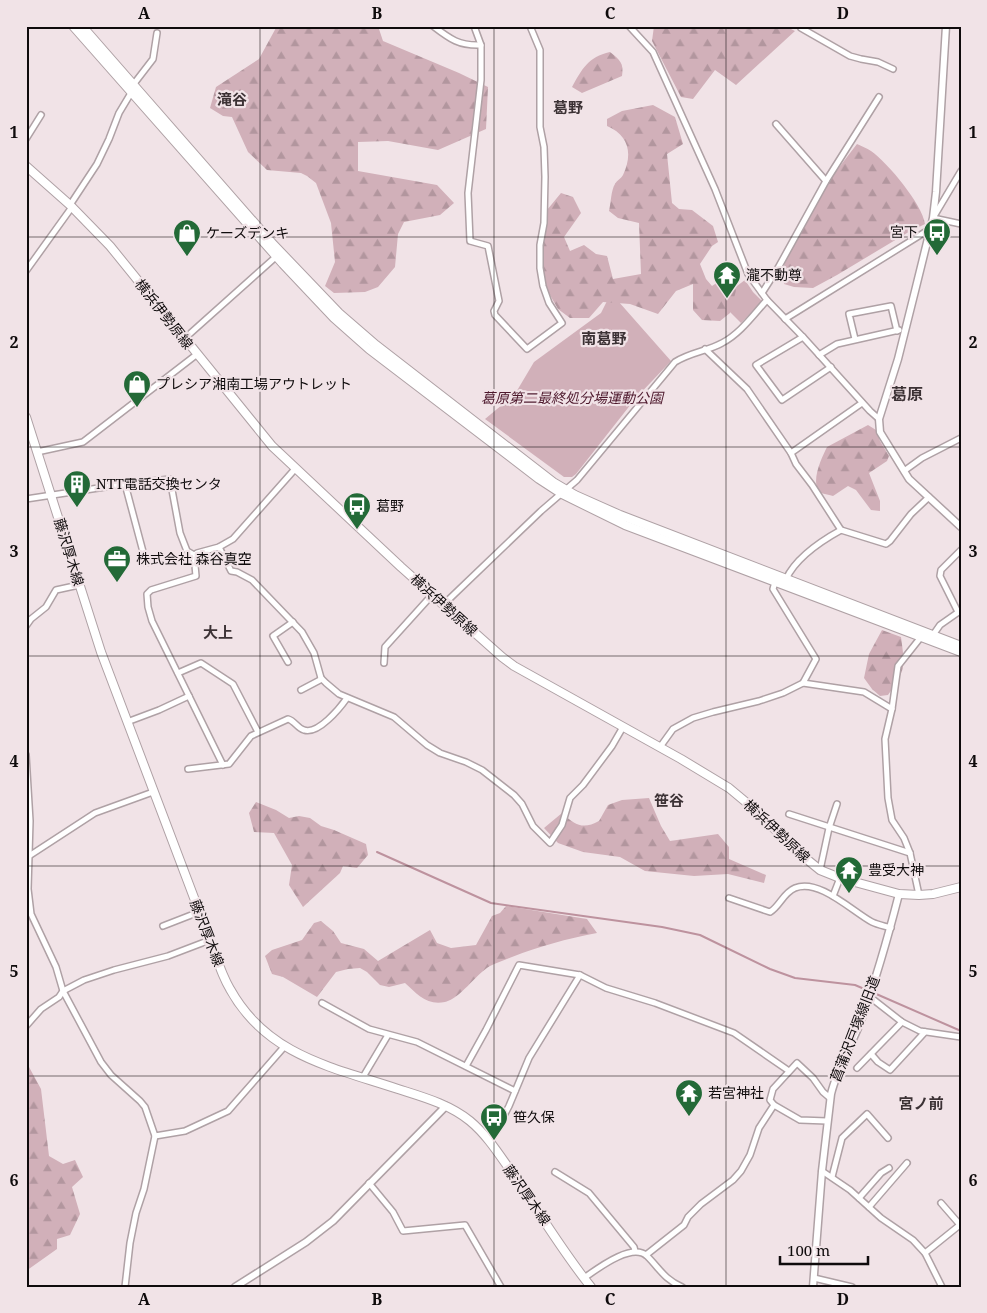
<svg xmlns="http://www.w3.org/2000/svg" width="987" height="1313" font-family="'Noto Serif','Noto Sans JP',serif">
<defs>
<pattern id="forest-firs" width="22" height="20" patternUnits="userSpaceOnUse" patternTransform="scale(1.25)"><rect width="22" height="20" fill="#d1b0b9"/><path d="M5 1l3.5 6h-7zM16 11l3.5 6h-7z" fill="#b2969e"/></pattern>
</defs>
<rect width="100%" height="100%" fill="#f1e3e7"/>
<!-- green -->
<g fill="#d1b0b9">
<path d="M745,280L753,292L762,301L741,323L718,300Z"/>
<path d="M611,293L671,361L635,399L576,474L572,477H564L485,419L515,394L534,362L601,313Z"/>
</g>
<!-- forest -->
<g fill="url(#forest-firs)">
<path d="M277,26H378L383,41L459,73L488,87L486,129L438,150L388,141L358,142V171L437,185L454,203L440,215L404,222L398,234L395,267L378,287L365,292L334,293L325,286L335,262L331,223L316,183L307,176L301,173L267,170L248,152L232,117L223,116L210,108L216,87L259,59Z"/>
<path d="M654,26H785L795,31L736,85L715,70L693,99L681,97L652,41Z"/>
<path d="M610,52C620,60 624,63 622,76L582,93L572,87C582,69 588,57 610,52Z"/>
<path d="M653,105L675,117L683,144L667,154L672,203L679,209L692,210L713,226L718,242L712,246L700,264L706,279L712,286L736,270L740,272L739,279L730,313L720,321L702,320L693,310V284L676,291L658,314L630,304L603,302L589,318H570L558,309L543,283L541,258L546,231L547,210L561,193L573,197L581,213L564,237L570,251L584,245L596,254L607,256L613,279L641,274L639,223L618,218L609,211C611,203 611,190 615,184C617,180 621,179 623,175C633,154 629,135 607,126V119L622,111Z"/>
<path d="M857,144C861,146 867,148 871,151C888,163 922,204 925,224L907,233L837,275L813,288L794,287L784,284V265L803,220L817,204L827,183Z"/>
<path d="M868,425L876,430L880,441L889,456L887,461L869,473L880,501V511L871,510L856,490L848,486L833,496C830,495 824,494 821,493C809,484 822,457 827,447Z"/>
<path d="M882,630L901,637C905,667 906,670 888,695L880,696L872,689L864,678L869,654Z"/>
<path d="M649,798L661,826L670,841L718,834L729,847V859L766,875L764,883L728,874L694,876L645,871L620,857L583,852L558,843L544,828L562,813C575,825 583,830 599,821L608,805L622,800Z"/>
<path d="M256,802L276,810L289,818L299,816L310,818L321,826L334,830L366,844L368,855L357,868L343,866L340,873L303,907L289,885L292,865L274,833L254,832L249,813Z"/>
<path d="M506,906L587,919L597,933C566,939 540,946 512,957C505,960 497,963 490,966C475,975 461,998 445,1002C427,1006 417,994 405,983L389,987L380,985L367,972L360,968L348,969L336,972L317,997L283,977L272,974L265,956L272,950L302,940L314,923L321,921L333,931L341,943L364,949L378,961L430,930L437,943L451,948L476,945L492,916L500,913Z"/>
<path d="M29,1067L41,1089L49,1156L63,1164L75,1160L83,1177L72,1187L80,1214L70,1235L57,1239V1249L26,1271V1068Z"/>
</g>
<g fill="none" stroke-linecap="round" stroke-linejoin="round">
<!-- stream -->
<g stroke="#bd929e" stroke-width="2">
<path d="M377,852L491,903L662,927L700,935L770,969L795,978L855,985L869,991"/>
<path d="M874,993L961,1031"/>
</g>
<!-- minor casing -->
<g stroke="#afa1a5" stroke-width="8">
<g id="minor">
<path d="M433,26C450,39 459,46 481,45"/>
<path d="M474,26L481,45V80L468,193L470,241L488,246L499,301L494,311L495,315L527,349L562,323L549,303L543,286L540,268V245L544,223L545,177L544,147L540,127V50L530,26"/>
<path d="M629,26L653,52L715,189L748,274L767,300L803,337L870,411L879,419"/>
<path d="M802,26L801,28L850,56L861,59L878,62L893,69"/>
<path d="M133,85L153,59L157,33"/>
<path d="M776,124L826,181"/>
<path d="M26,139L41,115"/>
<path d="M961,171L933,218L961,224"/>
<path d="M70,205L97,164L109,139L119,113L131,93"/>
<path d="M26,271L72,207"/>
<path d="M762,293L778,268L826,181L879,97"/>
<path d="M785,319L930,229"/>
<path d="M803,337L756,365L782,400L831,367"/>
<path d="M184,339L278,255"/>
<path d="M855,339L849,314L891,306L897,331"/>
<path d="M705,349L747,389L791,453L796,464L812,485L841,530L886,544L890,541L911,514L929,497"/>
<path d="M819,355L837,344L899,330"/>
<path d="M37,452L83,442L196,355"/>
<path d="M791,453L862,403"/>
<path d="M904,471L922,458L961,438"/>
<path d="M125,484L146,563"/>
<path d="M26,499L125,484L170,479L180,533L187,551L194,555L197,553L219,547L233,539L295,469"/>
<path d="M219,547L231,571L237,572L252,580L302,632L314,653L321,678L326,683L339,694L394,717L427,745L440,753L466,762L482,770L514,795L522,804L533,826L550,843L562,825L570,798L583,785L612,746L623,727"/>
<path d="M194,555L196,576L151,590L147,594L148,607L152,621L223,765"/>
<path d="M786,579C796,558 821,541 841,530"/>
<path d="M443,605L541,511L577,480L675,362C691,352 708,351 722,343C740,334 754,314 767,300"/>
<path d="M958,612L940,576L941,570L961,550"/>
<path d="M26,626L31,619L46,607L56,590L79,585"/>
<path d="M933,635L940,625L960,611"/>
<path d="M288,662L273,636L293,622"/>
<path d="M384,663L385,647L432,595"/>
<path d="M178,673L201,663L233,684L258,732"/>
<path d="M803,683L864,692L892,709"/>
<path d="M301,690L320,680L321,678"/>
<path d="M127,722L159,710L189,696"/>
<path d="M660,747L673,729L693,718L713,712L759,701L783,693L803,683L816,659L773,589L775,582"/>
<path d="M26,755L30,821L28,889L31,914L56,967L63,991L101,1062L111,1075L140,1101L145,1107L155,1136L144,1189L136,1213L130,1243L125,1287"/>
<path d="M188,769L229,764L251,736L288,719C295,721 297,728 304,730C318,735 340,708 347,698"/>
<path d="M789,814L910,853"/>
<path d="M29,856L95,813L153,792"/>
<path d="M820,870L829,828L837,804"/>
<path d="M919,895L910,853L904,838L892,820L888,798L885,739L892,709L898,666L921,637"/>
<path d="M833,896L840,878"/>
<path d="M729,898L770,912C780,906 783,893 795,888C819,878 853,912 872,922C878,925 885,926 891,928"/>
<path d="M163,926L199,912"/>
<path d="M870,997L902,1022L920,1031L961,1037"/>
<path d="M322,1003L369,1029L417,1042L515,1091"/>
<path d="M26,1026L41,1009L59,997L63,991L84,980L114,970L168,956L210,940"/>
<path d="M871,1054L878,1062L890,1070L925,1032"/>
<path d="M466,1066L486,1030L519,965L580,975L606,988L655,1003L734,1033L789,1071"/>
<path d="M857,1068L902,1022"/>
<path d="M363,1077L388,1035"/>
<path d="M774,1105L770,1100L773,1089L797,1063L813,1078L823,1092L830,1098"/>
<path d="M155,1136L185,1131L228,1111L284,1047"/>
<path d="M490,1142L509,1106L529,1058L580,975"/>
<path d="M822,1171L850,1190L881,1218L913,1240L925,1253L942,1287"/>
<path d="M555,1172L589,1193L634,1247L635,1251"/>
<path d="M832,1177L842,1138L867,1114L888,1138"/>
<path d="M369,1183L393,1212L403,1231L465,1225L501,1287"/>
<path d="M859,1198L881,1173L889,1168"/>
<path d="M941,1203L961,1226"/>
<path d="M869,1207L907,1163"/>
<path d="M925,1253L961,1224"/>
<path d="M646,1255L684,1225L688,1217L701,1204L733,1180L741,1171L750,1155L759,1128L774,1105L800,1120L827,1121"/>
<path d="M584,1278C597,1269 632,1242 647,1256C660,1269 664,1279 682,1287"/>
<path d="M814,1278L852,1287"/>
</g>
</g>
<!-- tertiary casing -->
<g stroke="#afa1a5" stroke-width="9">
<g id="tertiary">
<path d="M946,26L936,192L933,218L915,291L898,359L879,419L880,432L909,479L961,527"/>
<path d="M235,1287L306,1242L333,1221L446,1106"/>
<path d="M813,1287L822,1171L831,1094C837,1069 851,1046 860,1023C876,980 888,937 899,894"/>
</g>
</g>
<!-- primary casing -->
<g stroke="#afa1a5" stroke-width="10">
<g id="primary">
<path d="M73,26L283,264L334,318L369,349L539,479L562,494L625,525L961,652"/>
<path d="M82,26L272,243L339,313L376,345L553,482L575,495L620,515L961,646"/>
<path d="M26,166L70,205L110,246L272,446L401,567L502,657L514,666L681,759L729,788L747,803L804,857L820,870L840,878L899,894L919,895L933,894L961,887"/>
<path d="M26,417L101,652L210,940C216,956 221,974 230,989C267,1056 332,1067 398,1089C423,1097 449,1104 470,1121C488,1136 500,1156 513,1174C539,1212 562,1251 591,1287"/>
</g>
</g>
<!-- minor -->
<use href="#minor" stroke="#fff" stroke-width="5"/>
<!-- tertiary -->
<use href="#tertiary" stroke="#fff" stroke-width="6"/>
<!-- primary -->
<use href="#primary" stroke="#fff" stroke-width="8"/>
</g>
<!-- grid -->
<path fill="none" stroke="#0f0b0c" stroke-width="1" stroke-opacity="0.55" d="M260,26V1287M494,26V1287M726,26V1287M26,237H961M26,447H961M26,656H961M26,866H961M26,1076H961"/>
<!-- icons -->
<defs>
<g id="bus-pin" transform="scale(1.4375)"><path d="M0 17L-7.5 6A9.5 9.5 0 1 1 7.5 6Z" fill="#236a37" stroke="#f1e3e7"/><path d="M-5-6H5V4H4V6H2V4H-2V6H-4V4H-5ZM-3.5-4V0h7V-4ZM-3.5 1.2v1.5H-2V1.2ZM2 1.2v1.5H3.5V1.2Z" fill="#fff"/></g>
<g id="shop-pin" transform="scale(1.4375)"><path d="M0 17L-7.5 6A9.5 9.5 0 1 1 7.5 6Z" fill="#236a37" stroke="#f1e3e7"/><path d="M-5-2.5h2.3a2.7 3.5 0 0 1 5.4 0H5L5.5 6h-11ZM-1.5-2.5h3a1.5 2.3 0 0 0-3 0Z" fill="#fff"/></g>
<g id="temple-pin" transform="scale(1.4375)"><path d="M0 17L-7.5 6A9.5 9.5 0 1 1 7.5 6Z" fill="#236a37" stroke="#f1e3e7"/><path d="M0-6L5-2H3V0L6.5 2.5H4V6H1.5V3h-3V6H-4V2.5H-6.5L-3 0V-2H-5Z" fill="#fff"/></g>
<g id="building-pin" transform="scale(1.4375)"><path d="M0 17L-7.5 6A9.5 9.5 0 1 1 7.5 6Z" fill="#236a37" stroke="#f1e3e7"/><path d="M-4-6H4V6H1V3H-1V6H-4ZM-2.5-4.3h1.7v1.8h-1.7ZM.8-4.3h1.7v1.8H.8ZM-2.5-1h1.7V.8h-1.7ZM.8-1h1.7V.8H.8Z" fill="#fff"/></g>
<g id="office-pin" transform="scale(1.4375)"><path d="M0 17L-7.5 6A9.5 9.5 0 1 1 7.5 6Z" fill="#236a37" stroke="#f1e3e7"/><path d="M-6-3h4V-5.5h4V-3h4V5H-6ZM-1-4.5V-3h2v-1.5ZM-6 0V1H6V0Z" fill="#fff"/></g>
</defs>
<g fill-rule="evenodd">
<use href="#bus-pin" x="937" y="232"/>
<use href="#shop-pin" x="187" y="233"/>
<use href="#temple-pin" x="727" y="275"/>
<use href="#shop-pin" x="137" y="384"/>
<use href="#building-pin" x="77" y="484"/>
<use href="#bus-pin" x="357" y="506"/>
<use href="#office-pin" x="117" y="559"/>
<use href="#temple-pin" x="849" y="870"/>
<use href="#temple-pin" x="689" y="1093"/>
<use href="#bus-pin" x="494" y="1117"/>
</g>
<g text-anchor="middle" stroke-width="4.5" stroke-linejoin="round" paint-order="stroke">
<!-- poi labels -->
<g font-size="14" fill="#0f0b0c" stroke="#f1e3e7" text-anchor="start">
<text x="918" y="237" text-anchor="end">宮下</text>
<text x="206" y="238">ケーズデンキ</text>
<text x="746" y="280">瀧不動尊</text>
<text x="156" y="389">プレシア湘南工場アウトレット</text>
<text x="96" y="489">NTT電話交換センタ</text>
<text x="376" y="511">葛野</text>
<text x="136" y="564">株式会社 森谷真空</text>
<text x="868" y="875">豊受大神</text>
<text x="708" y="1098">若宮神社</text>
<text x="513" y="1122">笹久保</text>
</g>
<!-- street labels -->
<g font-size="14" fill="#0f0b0c" stroke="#f1e3e7">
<text transform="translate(164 314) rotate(52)" y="5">横浜伊勢原線</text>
<text transform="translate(69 552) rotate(73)" y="5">藤沢厚木線</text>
<text transform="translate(444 605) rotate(42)" y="5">横浜伊勢原線</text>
<text transform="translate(777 831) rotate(43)" y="5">横浜伊勢原線</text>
<text transform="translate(207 933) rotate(69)" y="5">藤沢厚木線</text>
<text transform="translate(855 1029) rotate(-69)" y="5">菖蒲沢戸塚線旧道</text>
<text transform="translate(527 1195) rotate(55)" y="5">藤沢厚木線</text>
</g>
<!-- park labels -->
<g font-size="14" font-style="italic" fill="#4d182c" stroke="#f1e3e7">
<text x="572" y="403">葛原第二最終処分場運動公園</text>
</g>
<!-- neighbourhood labels -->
<g font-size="15" font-weight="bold" fill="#3c3235" stroke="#f1e3e7">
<text x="232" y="105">滝谷</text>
<text x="568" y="113">葛野</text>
<text x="604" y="344">南葛野</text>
<text x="218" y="638">大上</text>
<text x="669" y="806">笹谷</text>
<text x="921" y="1109">宮ノ前</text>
</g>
<!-- quarter labels -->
<g font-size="16" font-weight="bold" fill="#3c3235" stroke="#f1e3e7">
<text x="907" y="400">葛原</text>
</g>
</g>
<!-- border -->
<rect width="987" height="1313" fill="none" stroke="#f1e3e7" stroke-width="55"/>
<!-- scale -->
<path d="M780 1256v8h88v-8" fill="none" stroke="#0f0b0c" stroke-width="2.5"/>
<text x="787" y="1256" font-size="15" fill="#0f0b0c" stroke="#f1e3e7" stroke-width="4" paint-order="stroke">100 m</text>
<rect x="28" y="28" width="932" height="1258" fill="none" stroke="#0f0b0c" stroke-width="2"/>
<g font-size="16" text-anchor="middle" font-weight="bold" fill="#0f0b0c">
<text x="144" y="19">A</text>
<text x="377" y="19">B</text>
<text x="610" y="19">C</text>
<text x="843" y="19">D</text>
<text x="14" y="138">1</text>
<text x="973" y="138">1</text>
<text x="14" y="348">2</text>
<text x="973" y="348">2</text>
<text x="14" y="557">3</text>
<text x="973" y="557">3</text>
<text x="14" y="767">4</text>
<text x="973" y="767">4</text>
<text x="14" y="977">5</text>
<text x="973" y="977">5</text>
<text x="14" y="1186">6</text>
<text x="973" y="1186">6</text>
<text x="144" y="1305">A</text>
<text x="377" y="1305">B</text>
<text x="610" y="1305">C</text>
<text x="843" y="1305">D</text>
</g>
</svg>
